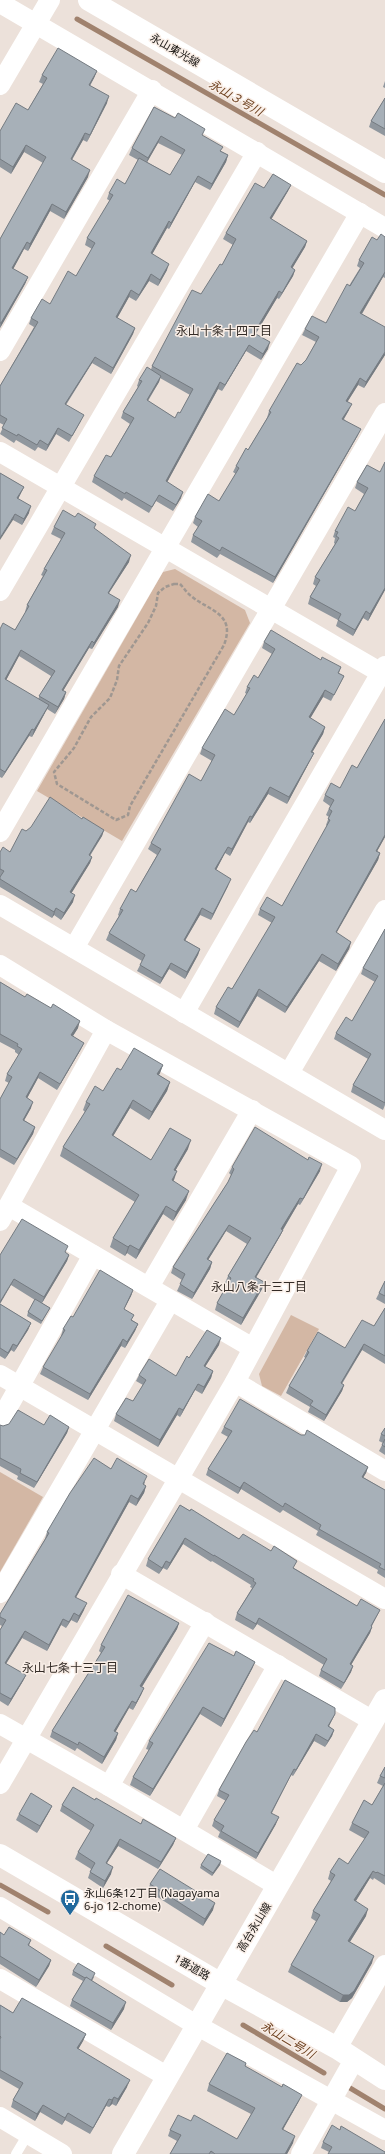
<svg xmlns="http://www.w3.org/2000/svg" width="385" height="2154" font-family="'Noto Sans','Noto Sans JP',sans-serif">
<rect width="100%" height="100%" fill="#ece1da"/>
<!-- green -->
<g fill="#d3b7a4">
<path d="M175,569L245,610L250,623L122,841L37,791L163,572Z"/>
<path d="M291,1315L319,1329L281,1396L262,1386L259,1374Z"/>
<path d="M0,1472L43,1497L0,1572Z"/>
</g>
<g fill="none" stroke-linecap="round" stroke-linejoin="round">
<!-- stream -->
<g stroke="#a0826e" stroke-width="5">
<path d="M77,19L385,195"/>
<path d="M0,1885L48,1912"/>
<path d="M106,1946L172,1985"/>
<path d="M243,2025L324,2073"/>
<path d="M350,2088L385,2109"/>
</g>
<!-- path -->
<path stroke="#9f9791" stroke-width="2.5" stroke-dasharray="4 2" stroke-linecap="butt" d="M174,584H180C184,588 187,593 191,596C209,611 236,613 224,645L130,806L128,815L116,820L57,784L54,772L74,748L91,717L110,698L117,680L119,666L148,623L156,606L158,593L165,587Z"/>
<!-- lane -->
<path stroke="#fff" stroke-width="10" d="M16,2154L28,2134"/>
<!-- street -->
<g stroke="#fff" stroke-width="20">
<path d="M0,3L385,228"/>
<path d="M0,85L50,0"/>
<path d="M0,351L152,90"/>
<path d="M0,452L385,675"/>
<path d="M0,591L257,152"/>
<path d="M0,832L360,213"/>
<path d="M0,905L385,1130"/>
<path d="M74,948L385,413"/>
<path d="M0,965L106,1030L351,1166L235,1382L0,1784"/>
<path d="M184,1013L385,666"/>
<path d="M289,1073L385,910"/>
<path d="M9,1206L253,1348"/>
<path d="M0,1221L106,1030"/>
<path d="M149,1287L252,1110"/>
<path d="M0,1375L385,1599"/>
<path d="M235,1382L385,1471"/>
<path d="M0,1421L93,1255"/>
<path d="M121,1574L373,1721"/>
<path d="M0,1593L170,1301"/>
<path d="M0,1724L109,1786L278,1886"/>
<path d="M109,1786L205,1622"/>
<path d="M184,1830L278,1665"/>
<path d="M0,1907L198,2026L385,2130"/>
<path d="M0,1979L168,2077"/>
<path d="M337,2048L385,1965"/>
<path d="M0,2117L62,2154"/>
<path d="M301,2154L354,2060"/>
</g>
<!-- secondary -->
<g stroke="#fff" stroke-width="22">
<path d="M89,0L385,172"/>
<path d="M0,1855L221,1984L337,2048L385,2079"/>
<path d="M123,2154L385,1700"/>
</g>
</g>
<!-- wall -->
<g fill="#90979e" fill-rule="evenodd">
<path d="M97,71L94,78L90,86L107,103L87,142L83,140L72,160L88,177L64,219L50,211L28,251L24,249L13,269L28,277L25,284L0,328V239L43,163L24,152L11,174L0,167V131L28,110L43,84L39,82L42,75Z"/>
<path d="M385,81V88L383,87Z"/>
<path d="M385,98V136L369,127L371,121Z"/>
<path d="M154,107L203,136L221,151L228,155L226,162L210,190L195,182L169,229L167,228L152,254L167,270L158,286L149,281L136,301L129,297L117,318L135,328L133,334L111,374L92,363L66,405L81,421L69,442L56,434L46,451L38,447L35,451L16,440L14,443L0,434L4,425L0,423V386L34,327L29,324L31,318L50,304L76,276L92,249L85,245L87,238L110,201L107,199L109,193L125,184L138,160L129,155L132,148ZM158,143L182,155L170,175L147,162Z"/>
<path d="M291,185L288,191L271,219L307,241L305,247L292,268L295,270L293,276L279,299L277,298L255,334L268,349L261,360L246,351L222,391L218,389L167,482L181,498L173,511L156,501L149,513L124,498L122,501L92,482L94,476L111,457L130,424L121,418L123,412L138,387L137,386L139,380L151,370L152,366L222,265L233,245L223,239L226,233L264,188ZM160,378L190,395L180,413L175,418L148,401L159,382Z"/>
<path d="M385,237V278L383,277L362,314L385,355L364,388L358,385L348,401L349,410L344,419L358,435L273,583L220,554L217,558L191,542L193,535L198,527L193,523L195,517L219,501L236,474L233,472L236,466L248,450L267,418L269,411L301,365L306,360L316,342L302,335L305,329L326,323L360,268L357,266L359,260L377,240Z"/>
<path d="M367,465L385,590L368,621L363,618L353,636L336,626L338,620L308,604L310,597L316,586L313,584L315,577L335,544L334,543L335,538L333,537L335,531L355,511L364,494L355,488L357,482Z"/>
<path d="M0,473L24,487L18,499L29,513L22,525L13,520Z"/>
<path d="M54,527L94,528L129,562L109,593L118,607L92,649L89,648L63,691L66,692L64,699L55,714L47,709L32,737L29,736L2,778L0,777V629L15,630L26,612H25L27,605L43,576L41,575L44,569L61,539L51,534ZM19,656L51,676L38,699L6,680Z"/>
<path d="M264,642L341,667L339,673L344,676L341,682L331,701L323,697L310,718L325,727L323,734L312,752L314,753L311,759L287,804L268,794L250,823L248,822L230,856L225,853L216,870L228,886L211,920L200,915L185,940L200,949L198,955L185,979L169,969L160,984L137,971L142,961L106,940L109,933L119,916L118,915L120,909L136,892L157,855L148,849L151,843L201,781L212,761L200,754L202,748L234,715L247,694L245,693L247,687L258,678L272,654L262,648Z"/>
<path d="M385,719V837L377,851L380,853L378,860L336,933L351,942L349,949L336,971L319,961L285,1013L257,996L238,1028L214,1014L216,1007L232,989L272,923L258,915L260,909L282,906L327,826L326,825L329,817L326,815L330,806L323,801L325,795L340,788L357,768Z"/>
<path d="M82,819L104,830L102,836L90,856L92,857L90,863L71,893L73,902L61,920L54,915L52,918L0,887V852H10L26,831Z"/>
<path d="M385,929V1105L383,1110L351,1092L353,1085L368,1059L334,1039L336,1033L352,1021L375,982L361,974L363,968Z"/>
<path d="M0,982L25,997L78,1028L73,1036L81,1049L57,1090L38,1078L27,1098L31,1108L24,1120L35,1127L33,1134L14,1165L0,1157V1099L9,1083L5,1081L7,1074L19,1055L15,1052V1050L0,1042Z"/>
<path d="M163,1065L159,1075L170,1082L167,1091L149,1120L130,1108L113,1136L151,1160L188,1149L175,1171L173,1181L186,1200L173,1221L163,1214L136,1259L127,1253L125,1256L110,1247L113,1238L135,1202L60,1156L63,1147L85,1112L83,1110L86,1102L103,1091L121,1070Z"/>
<path d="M232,1167L320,1171L300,1205L298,1204L283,1230L280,1236L256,1277L264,1282L262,1289L241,1325L215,1310L217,1303L228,1284L225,1283L228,1276L247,1244L226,1231L208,1260L212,1262L210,1269L192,1299L177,1291L182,1280L171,1273L173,1267L228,1182L231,1175L229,1173Z"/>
<path d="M65,1253L69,1255L67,1261L42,1303L50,1308L41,1324L27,1316L28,1312L35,1300L11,1285L0,1255Z"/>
<path d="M385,1281V1304L376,1299Z"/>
<path d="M133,1290L131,1296L124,1309L132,1320L138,1324L135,1331L125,1348L121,1346L88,1400L40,1374L43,1367L62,1336H61L63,1329L73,1317Z"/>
<path d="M0,1304L31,1323L28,1330L14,1352L11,1350L5,1359L0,1356Z"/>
<path d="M385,1308V1364L362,1350L342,1384L344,1385L342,1391L324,1421L308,1412L310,1407L286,1393L289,1386L306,1358L304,1357L307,1351L345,1348L374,1326Z"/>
<path d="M219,1345L205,1367L213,1371L211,1378L202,1394L195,1390L180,1417L177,1415L158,1447L114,1421L116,1414L133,1401L143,1385L136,1381L139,1375L176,1376L189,1358Z"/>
<path d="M0,1425L3,1426L44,1425L69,1427L67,1433L34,1488L17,1479L18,1476L0,1466Z"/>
<path d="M224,1427L301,1435L368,1467L366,1473L363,1477L385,1490V1578L377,1573L378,1570L316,1535L318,1531L283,1510L280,1513L241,1489L238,1494L206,1475L208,1469L228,1437L221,1433Z"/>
<path d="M385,1428V1455L379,1451L383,1443L379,1441L381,1434Z"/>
<path d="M111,1469L145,1482L144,1485L146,1486L144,1493L136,1506L129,1502L76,1597L84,1610L77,1623L71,1620L66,1628L61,1625L47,1651L22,1638L6,1664L26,1675L23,1681L8,1706L0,1701V1630L2,1626L0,1625V1614L45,1539L47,1532Z"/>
<path d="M180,1505L239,1539L294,1568L357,1606L380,1610L372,1626V1627L370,1633L351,1665L353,1666L351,1672L341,1689L319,1676L321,1670L324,1665L257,1624L253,1630L235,1620L237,1613L252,1588L250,1587L251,1585L212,1561L211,1562L183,1544L167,1570L163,1568L159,1574L146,1566L148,1559Z"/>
<path d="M179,1623L177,1629L142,1687L144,1688L141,1695L133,1710L129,1708L115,1732L118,1733L116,1740L102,1764L77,1748L75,1751L50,1737L52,1731L101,1653L99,1651L101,1645Z"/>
<path d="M234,1656L255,1662L252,1669L221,1727L200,1714L150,1796L130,1785L133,1777L149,1750L146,1749L149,1741Z"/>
<path d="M335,1714L329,1726L334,1730L332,1736L325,1747L314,1741L293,1776L291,1775L272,1813L276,1824L256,1859L218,1837L220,1832L212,1826L214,1820L226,1801L217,1796L219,1790L257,1732Z"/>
<path d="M385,1767V1885L374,1878L373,1880L370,1878L356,1901L366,1916L350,1942L372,1963L352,1998L347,2002H340L288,1972L291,1965L317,1922L311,1918L313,1911L331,1881L328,1879L330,1872L348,1864L365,1839L349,1830L352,1823L372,1805L383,1786L377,1783L380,1776Z"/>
<path d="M95,1800L141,1824L176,1838L173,1845L158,1869L118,1846L107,1863L111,1874L103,1888L88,1878L91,1869L75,1859L78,1852L91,1831L60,1811L62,1805Z"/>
<path d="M52,1806L49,1812L37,1833L16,1820L19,1814Z"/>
<path d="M221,1861L220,1865L212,1876L200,1868L201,1865Z"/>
<path d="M150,1884L213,1910L203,1926L148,1891Z"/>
<path d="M0,1932L4,1935L31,1940L29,1946L51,1960L49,1966L36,1987L0,1964Z"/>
<path d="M73,1971L94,1977L92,1981L124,2009L111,2030L70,2006L72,2000L83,1981L72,1975Z"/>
<path d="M0,2005L13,2013L86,2034L83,2041L78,2049L127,2087L116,2106L112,2104L109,2107L106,2106L90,2134L65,2120L62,2125L40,2112L35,2121L11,2107L13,2100L19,2089L0,2078Z"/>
<path d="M246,2063L245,2066L299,2101L283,2129L293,2143L287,2154H170L177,2141L168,2136L170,2130L191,2121L237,2139L251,2114L207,2091L209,2084Z"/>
<path d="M340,2130L385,2152H329L321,2148L323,2142Z"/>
</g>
<!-- shaded-wall -->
<g fill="#757b81">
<path d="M97,71L94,78L86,92L89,85Z"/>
<path d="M109,96L107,103L87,142L90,135Z"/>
<path d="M85,133L83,140L68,166L71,159Z"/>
<path d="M161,136L158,143L146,164L148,158Z"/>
<path d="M26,145L24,152L11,174L13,167Z"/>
<path d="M228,155L226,162L210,190L212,184Z"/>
<path d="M90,170L88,177L64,219L66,212Z"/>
<path d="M198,176L195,182L169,229L171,223Z"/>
<path d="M291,185L288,191L268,225L270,218Z"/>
<path d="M52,204L50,211L28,251L30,244Z"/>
<path d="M169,221L167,228L149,260L151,253Z"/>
<path d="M307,241L305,247L289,274L291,267Z"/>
<path d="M27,242L24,249L10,275L12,268Z"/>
<path d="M169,264L167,270L158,286L160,280Z"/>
<path d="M295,270L293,276L279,299L282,293Z"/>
<path d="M385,272L383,277L358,320L360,313Z"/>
<path d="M151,274L149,281L136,301L139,295Z"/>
<path d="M28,277L25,284L0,328L1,323Z"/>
<path d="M131,290L129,297L114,324L116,317Z"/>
<path d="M279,291L277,298L252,340L254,333Z"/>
<path d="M135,328L133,334L111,374L113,368Z"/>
<path d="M270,342L268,349L261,360L263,354Z"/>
<path d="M249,345L246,351L222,391L225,385Z"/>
<path d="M385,352V355L364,388L366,382Z"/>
<path d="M95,357L92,363L62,410L65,404Z"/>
<path d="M161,376L159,382L144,406L147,400Z"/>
<path d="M360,378L358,385L344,407L346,401Z"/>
<path d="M220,382L218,389L164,488L166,481Z"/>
<path d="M352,404L349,410L340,425L342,419Z"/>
<path d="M58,428L56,434L46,451L48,445Z"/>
<path d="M361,429L358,435L273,583L275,577Z"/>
<path d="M24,487L15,505L17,498Z"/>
<path d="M183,492L181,498L173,511L176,505Z"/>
<path d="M31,506L29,513L22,525L24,519Z"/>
<path d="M15,514L13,520L0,540V538Z"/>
<path d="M131,555L129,562L105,599L108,593Z"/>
<path d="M385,588V590L368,621L370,614Z"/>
<path d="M120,600L118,607L92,649L94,643Z"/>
<path d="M366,611L363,618L353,636L355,630Z"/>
<path d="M92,641L89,648L60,696L62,690Z"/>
<path d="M21,650L19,656L3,686L5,679Z"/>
<path d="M325,690L323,697L307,724L309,717Z"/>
<path d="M66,692L64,699L55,714L58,707Z"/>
<path d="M49,705L46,711L32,737L34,730Z"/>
<path d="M325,727L323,734L309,758L311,752Z"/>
<path d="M32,729L29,736L2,778L5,772Z"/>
<path d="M314,753L311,759L287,804L289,797Z"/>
<path d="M270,787L268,794L250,823L252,817Z"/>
<path d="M250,816L248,822L230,856L232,849Z"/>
<path d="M104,830L102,836L86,861L89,855Z"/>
<path d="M385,835V837L374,857L376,851Z"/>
<path d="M228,847L225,853L213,876L215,869Z"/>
<path d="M380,853L378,860L333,939L336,932Z"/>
<path d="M92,857L90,863L68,899L70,892Z"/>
<path d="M231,879L228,886L211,920L213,914Z"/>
<path d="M75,895L73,902L61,920L64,913Z"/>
<path d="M56,908L54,915L52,918L54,912Z"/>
<path d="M202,908L200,915L182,946L184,940Z"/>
<path d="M351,942L349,949L336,971L338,964Z"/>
<path d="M200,949L198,955L185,979L187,972Z"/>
<path d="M322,954L319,961L285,1013L287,1007Z"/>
<path d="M171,963L169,969L160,984L162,978Z"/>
<path d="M259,989L257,996L238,1028L240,1022Z"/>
<path d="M80,1021L78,1028L69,1042L71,1035Z"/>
<path d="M84,1043L81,1049L57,1090L60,1084Z"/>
<path d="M163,1065L160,1073L154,1082L157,1074Z"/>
<path d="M40,1072L38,1078L24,1104L26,1097Z"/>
<path d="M170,1082L167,1091L149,1120L152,1112Z"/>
<path d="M133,1100L130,1108L109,1143L112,1135Z"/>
<path d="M33,1102L31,1108L21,1126L23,1120Z"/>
<path d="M35,1127L33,1134L14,1165L17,1159Z"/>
<path d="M191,1140L188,1149L171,1178L174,1170Z"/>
<path d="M322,1164L320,1171L300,1205L303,1199Z"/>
<path d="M177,1171L174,1180L169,1189L172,1180Z"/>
<path d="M189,1191L186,1200L173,1221L176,1212Z"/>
<path d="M300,1198L298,1204L279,1236L281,1229Z"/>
<path d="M166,1206L163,1214L136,1259L139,1250Z"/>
<path d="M229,1225L226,1231L205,1265L207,1259Z"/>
<path d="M283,1230L280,1236L253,1283L255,1277Z"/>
<path d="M130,1245L127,1253L125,1256L128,1247Z"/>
<path d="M69,1255L67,1261L42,1303L44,1297Z"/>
<path d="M212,1262L210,1269L192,1299L194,1293Z"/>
<path d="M14,1279L11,1285L0,1304V1302Z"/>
<path d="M264,1282L262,1289L241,1325L243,1318Z"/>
<path d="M133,1290L131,1296L121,1315L124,1309Z"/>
<path d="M31,1323L28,1330L14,1352L17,1346Z"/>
<path d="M138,1324L135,1331L125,1348L127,1342Z"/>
<path d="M221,1338L219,1345L201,1373L204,1366Z"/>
<path d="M123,1339L121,1346L88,1400L90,1394Z"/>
<path d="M13,1344L11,1350L5,1359L8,1353Z"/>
<path d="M364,1344L362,1350L338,1389L341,1383Z"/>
<path d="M213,1371L211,1378L202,1394L204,1387Z"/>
<path d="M198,1384L195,1390L180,1417L183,1410Z"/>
<path d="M344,1385L342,1391L324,1421L326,1415Z"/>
<path d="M179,1408L177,1415L158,1447L160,1440Z"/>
<path d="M69,1427L67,1433L34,1488L37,1482Z"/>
<path d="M368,1467L366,1473L360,1483L362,1477Z"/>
<path d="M244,1482L241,1489L238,1494L240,1488Z"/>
<path d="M146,1486L144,1493L136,1506L138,1499Z"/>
<path d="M131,1495L129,1502L73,1603L75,1597Z"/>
<path d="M185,1538L183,1544L167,1570L170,1563Z"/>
<path d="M166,1561L163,1568L159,1574L162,1568Z"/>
<path d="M87,1603L84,1610L77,1623L79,1616Z"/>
<path d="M74,1613L71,1620L66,1628L69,1622Z"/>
<path d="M259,1618L257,1624L253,1630Z"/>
<path d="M63,1619L61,1625L47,1651L49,1645Z"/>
<path d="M179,1623L177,1629L138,1693L140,1686Z"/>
<path d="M372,1627L370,1633L348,1670L350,1664Z"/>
<path d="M25,1631L22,1638L2,1670L5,1663Z"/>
<path d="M255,1662L252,1669L221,1727L224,1719Z"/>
<path d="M353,1666L351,1672L341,1689L344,1683Z"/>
<path d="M26,1675L23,1681L8,1706L11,1699Z"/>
<path d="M144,1688L141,1695L133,1710L136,1703Z"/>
<path d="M132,1701L129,1708L112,1738L114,1731Z"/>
<path d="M203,1707L200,1714L150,1796L153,1789Z"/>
<path d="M335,1714L326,1732L328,1726Z"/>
<path d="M334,1730L332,1736L325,1747L328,1741Z"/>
<path d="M118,1733L116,1740L102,1764L104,1757Z"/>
<path d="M316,1734L314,1741L293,1776L296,1770Z"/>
<path d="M52,1806L49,1812L37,1833L40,1826Z"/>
<path d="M279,1817L276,1824L256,1859L258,1853Z"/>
<path d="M176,1838L173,1845L158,1869L161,1862Z"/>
<path d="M120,1839L118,1846L103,1869L106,1863Z"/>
<path d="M221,1861L220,1865L212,1876L213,1873Z"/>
<path d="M113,1867L111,1874L103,1888L105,1881Z"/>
<path d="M373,1871L370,1878L352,1907L354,1900Z"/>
<path d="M215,1903L213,1910L203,1926L205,1919Z"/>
<path d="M368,1909L366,1916L346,1948L348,1941Z"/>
<path d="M374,1956L372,1963L352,1998L347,2002H340L343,1995Z"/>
<path d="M51,1960L49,1966L36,1987L39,1980Z"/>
<path d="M126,2002L124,2009L111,2030L113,2023Z"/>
<path d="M86,2034L83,2041L75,2055L77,2048Z"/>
<path d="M130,2080L127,2087L116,2106L118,2099Z"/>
<path d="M302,2095L299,2101L280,2135L282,2129Z"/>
<path d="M114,2097L112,2104L109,2107L112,2100Z"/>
<path d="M109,2099L106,2106L90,2134L93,2128Z"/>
<path d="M43,2105L40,2112L35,2121L37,2114Z"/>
<path d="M68,2113L65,2120L62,2125L65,2118Z"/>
<path d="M295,2136L293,2143L287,2154H285Z"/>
</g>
<!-- building -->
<g fill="#a7b0b8" stroke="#757b81">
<path d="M58,48L97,71L89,85L109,96L90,135L85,133L71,159L90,170L66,212L52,204L30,244L27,242L12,268L28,277L1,323H0V239L46,157L26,145L13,167L0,159V131L16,103L28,110L47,78L42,75Z"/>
<path d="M385,98V129L371,121Z"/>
<path d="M154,107L175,118L178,113L205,129L202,135L223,147L220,151L228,155L212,184L198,176L171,223L169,221L151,253L169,264L160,280L151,274L139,295L131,290L116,317L135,328L113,368L95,357L65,404L84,415L72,436L58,428L48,445L40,440L37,445L18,434L17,436L2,428L7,419L0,415V386L38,322L31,318L42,299L50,304L68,271L76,276L95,243L87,238L113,195L109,193L117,179L125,184L139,158L170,175L185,150L161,136L148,158L132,148Z"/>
<path d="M273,174L291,185L270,218L307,241L291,267L295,270L282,293L279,291L254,333L270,342L263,354L249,345L225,385L220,382L166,481L183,492L176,505L159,495L152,507L126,492L125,494L94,476L106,455L111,457L134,418L123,412L142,381L139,380L147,367L161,376L147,400L175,418L178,412L180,413L193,389L152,366L192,290L201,294L220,264L222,265L236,239L226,233L255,183L264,188Z"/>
<path d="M381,234L385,237V272L360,313L385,327V352L366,382L360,378L346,401L352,404L342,419L361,429L275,577L222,547L220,551L193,535L202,521L195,517L208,494L219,501L239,468L236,466L246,448L248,450L271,412L269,411L297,363L301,365L306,360L319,337L305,329L312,316L326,323L347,284L350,286L364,263L359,260L372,237L377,240Z"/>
<path d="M385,462V588L370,614L366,611L355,630L338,620L341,614L310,597L320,580L315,577L339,538L336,536L338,532L335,531L348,507L355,511L368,488L357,482L367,465L380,472Z"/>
<path d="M0,473L24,487L17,498L31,506L24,519L15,514L0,538Z"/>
<path d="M63,510L75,517L78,513L96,524L94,528L131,555L108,593L120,600L94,643L92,641L62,690L66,692L58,707L39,696L55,671L21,650L5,679L49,705L34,730L32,729L5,772L0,769V629L3,623L15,630L29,606L27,605L47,570L44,569L65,533L54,527Z"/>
<path d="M271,630L321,660L322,657L341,667L338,673L344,676L334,695L325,690L309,717L325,727L311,752L314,753L289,797L270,787L252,817L250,816L232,849L228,847L215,869L231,879L213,914L202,908L184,940L200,949L187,972L171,963L162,978L140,965L145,955L109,933L123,910L120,909L131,889L136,892L161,849L151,843L189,774L201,781L215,755L202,748L225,709L234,715L250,688L247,687L254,675L258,678L275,649L264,642Z"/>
<path d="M385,719V835L376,851L380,853L336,932L351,942L338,964L322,954L287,1007L259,989L240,1022L216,1007L228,987L232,989L275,917L260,909L267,897L282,906L330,820L328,819L332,811L329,809L334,800L325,795L331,783L340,788L352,765L357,768Z"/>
<path d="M50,797L82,819L83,817L104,830L89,855L92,857L70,892L75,895L64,913L56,908L54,912L0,879V877L4,871L0,869V852L3,847L10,852L22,829L26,831L31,827Z"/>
<path d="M385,929V1103L353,1085L371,1054L336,1033L346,1017L352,1021L378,976L363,968Z"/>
<path d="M0,982L25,997L27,994L51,1008L53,1004L80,1021L71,1035L84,1043L60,1084L40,1072L26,1097L33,1102L23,1120L35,1127L17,1159L0,1149V1099L12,1077L7,1074L22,1049L17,1046L18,1044L0,1034Z"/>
<path d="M134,1048L163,1065L157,1074L170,1082L152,1112L133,1100L112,1135L151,1160L170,1128L191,1140L174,1170L177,1171L172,1180L189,1191L176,1212L166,1206L139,1250L130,1245L128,1247L113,1238L139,1195L63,1147L90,1104L86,1102L95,1086L103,1091L117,1068L121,1070Z"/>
<path d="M255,1127L308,1160L309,1157L322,1164L303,1199L300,1198L281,1229L283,1230L255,1277L264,1282L243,1318L217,1303L231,1278L228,1276L251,1238L229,1225L207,1259L212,1262L194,1293L180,1284L185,1274L173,1267L228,1182L234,1169L232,1167Z"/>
<path d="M22,1219L68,1246L65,1252L69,1255L44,1297L14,1279L0,1302V1255Z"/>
<path d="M100,1270L133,1290L124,1309L134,1315L131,1320L138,1324L127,1342L123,1339L90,1394L43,1367L65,1330L63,1329L71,1316L73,1317Z"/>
<path d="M385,1281V1296L379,1293Z"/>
<path d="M35,1299L50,1308L42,1321L28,1312Z"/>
<path d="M0,1304L31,1323L17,1346L13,1344L8,1353L0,1348Z"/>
<path d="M385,1308V1356L364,1344L341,1383L344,1385L326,1415L310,1405L313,1401L289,1386L309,1352L307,1351L318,1332L345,1348L362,1320L374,1326Z"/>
<path d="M207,1330L221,1338L204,1366L213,1371L204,1387L198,1384L183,1410L179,1408L160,1440L116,1414L126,1398L133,1401L146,1380L139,1375L149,1359L176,1376L187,1356L189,1358Z"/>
<path d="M240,1399L301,1435H305L307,1430L368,1467L362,1477L385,1490V1570L379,1567L381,1564L319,1529L321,1525L285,1503L283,1507L244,1482L240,1488L208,1469L232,1431L224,1427Z"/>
<path d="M18,1410L44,1425L50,1415L69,1427L37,1482L20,1473L21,1469L0,1458V1425L3,1426L9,1424Z"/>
<path d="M385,1428V1436L381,1434Z"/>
<path d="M385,1439V1447L382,1445Z"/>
<path d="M94,1458L111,1469L117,1458L147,1476L143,1484L146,1486L138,1499L131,1495L75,1597L87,1603L79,1616L74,1613L69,1622L63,1619L49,1645L25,1631L5,1663L26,1675L11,1699L0,1693V1630L6,1620L0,1617V1614L49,1533L47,1532L70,1493Z"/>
<path d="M180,1505L190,1511L191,1509L239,1539L243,1534L271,1551L274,1546L297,1561L293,1568L357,1606L361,1599L380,1610L371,1626L372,1627L350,1664L353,1666L344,1683L321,1670L327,1659L259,1618L256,1624L237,1613L256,1583L253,1581L254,1579L214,1555V1556L185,1538L170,1563L166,1561L162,1568L148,1559Z"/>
<path d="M128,1595L179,1623L140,1686L144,1688L136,1703L132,1701L114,1731L118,1733L104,1757L79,1742L78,1745L52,1731L105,1647L101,1645Z"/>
<path d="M209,1643L234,1656L236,1651L255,1662L224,1719L203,1707L153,1789L133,1777L153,1743L149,1741Z"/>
<path d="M285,1680L335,1708V1714L328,1726L334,1730L328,1741L316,1734L296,1770L294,1769L271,1813L279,1817L258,1853L221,1831L224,1826L214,1820L229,1795L219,1790L246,1742L254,1730L257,1732Z"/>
<path d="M385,1767V1778L380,1776Z"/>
<path d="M385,1783V1876L377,1872L376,1873L373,1871L354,1900L368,1909L348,1941L374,1956L354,1991L349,1995H343L291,1965L320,1915L313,1911L335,1875L330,1872L339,1858L348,1864L369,1832L352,1823L364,1800L372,1805Z"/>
<path d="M73,1787L95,1800L96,1798L141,1824L143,1819L176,1838L161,1862L120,1839L106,1863L113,1867L105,1881L90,1872L95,1863L78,1852L94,1825L62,1805Z"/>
<path d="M31,1793L52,1806L40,1826L19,1814Z"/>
<path d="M208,1854L221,1861L213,1873L201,1865Z"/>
<path d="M160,1869L215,1903L205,1919L150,1884Z"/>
<path d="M9,1927L31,1940L28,1945L51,1960L39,1980L0,1956V1932L4,1935Z"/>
<path d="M78,1963L95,1973L91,1981L86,1977L85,1978L73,1971Z"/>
<path d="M86,1977L126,2002L113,2023L72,2000Z"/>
<path d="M22,1998L86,2034L77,2048L130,2080L118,2099L114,2097L112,2100L109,2099L93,2128L68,2113L65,2118L43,2105L37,2114L13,2100L23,2083L0,2070V2039L1,2037L0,2036V2005L13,2013Z"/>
<path d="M227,2053L246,2063L245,2066L282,2087L283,2084L302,2095L282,2129L295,2136L285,2154H215L211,2151L209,2154H170L181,2135L170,2130L178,2115L191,2121L194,2115L237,2139L255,2108L209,2084Z"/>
<path d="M332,2125L340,2130L341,2126L385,2152V2154H328L332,2147L323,2142Z"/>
</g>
<!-- icons -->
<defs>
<g id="bus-pin" transform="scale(1)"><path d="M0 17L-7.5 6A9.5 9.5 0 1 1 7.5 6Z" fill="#21699d" stroke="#f9eee7"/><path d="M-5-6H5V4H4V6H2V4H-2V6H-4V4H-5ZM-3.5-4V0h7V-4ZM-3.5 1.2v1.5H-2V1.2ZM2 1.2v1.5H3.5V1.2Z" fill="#fff"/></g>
</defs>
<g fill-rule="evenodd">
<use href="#bus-pin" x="70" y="1899"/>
</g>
<g text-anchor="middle" stroke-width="3" stroke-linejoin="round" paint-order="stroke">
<!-- street labels -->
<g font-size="11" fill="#1b1815" stroke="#f9eee7">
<text transform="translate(175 50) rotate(30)" y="4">永山東光線</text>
<text transform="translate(254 1927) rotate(-59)" y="4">高台永山線</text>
<text transform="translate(192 1967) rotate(30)" y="4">1番道路</text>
</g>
<!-- poi labels -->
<g font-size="11" fill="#1b1815" stroke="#f9eee7" text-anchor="start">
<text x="84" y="1897">永山6条12丁目 (Nagayama<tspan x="84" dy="13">6-jo 12-chome)</tspan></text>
</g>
<!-- water labels -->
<g font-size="12" font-style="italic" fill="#6e4221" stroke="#f9eee7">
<text transform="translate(236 98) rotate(30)" y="4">永山３号川</text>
<text transform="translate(288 2040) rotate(31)" y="4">永山二号川</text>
</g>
<!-- neighbourhood labels -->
<g font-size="12" fill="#332b26" stroke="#f9eee7">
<text x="224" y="335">永山十条十四丁目</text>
<text x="259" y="1291">永山八条十三丁目</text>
<text x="70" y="1672">永山七条十三丁目</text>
</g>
</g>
</svg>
